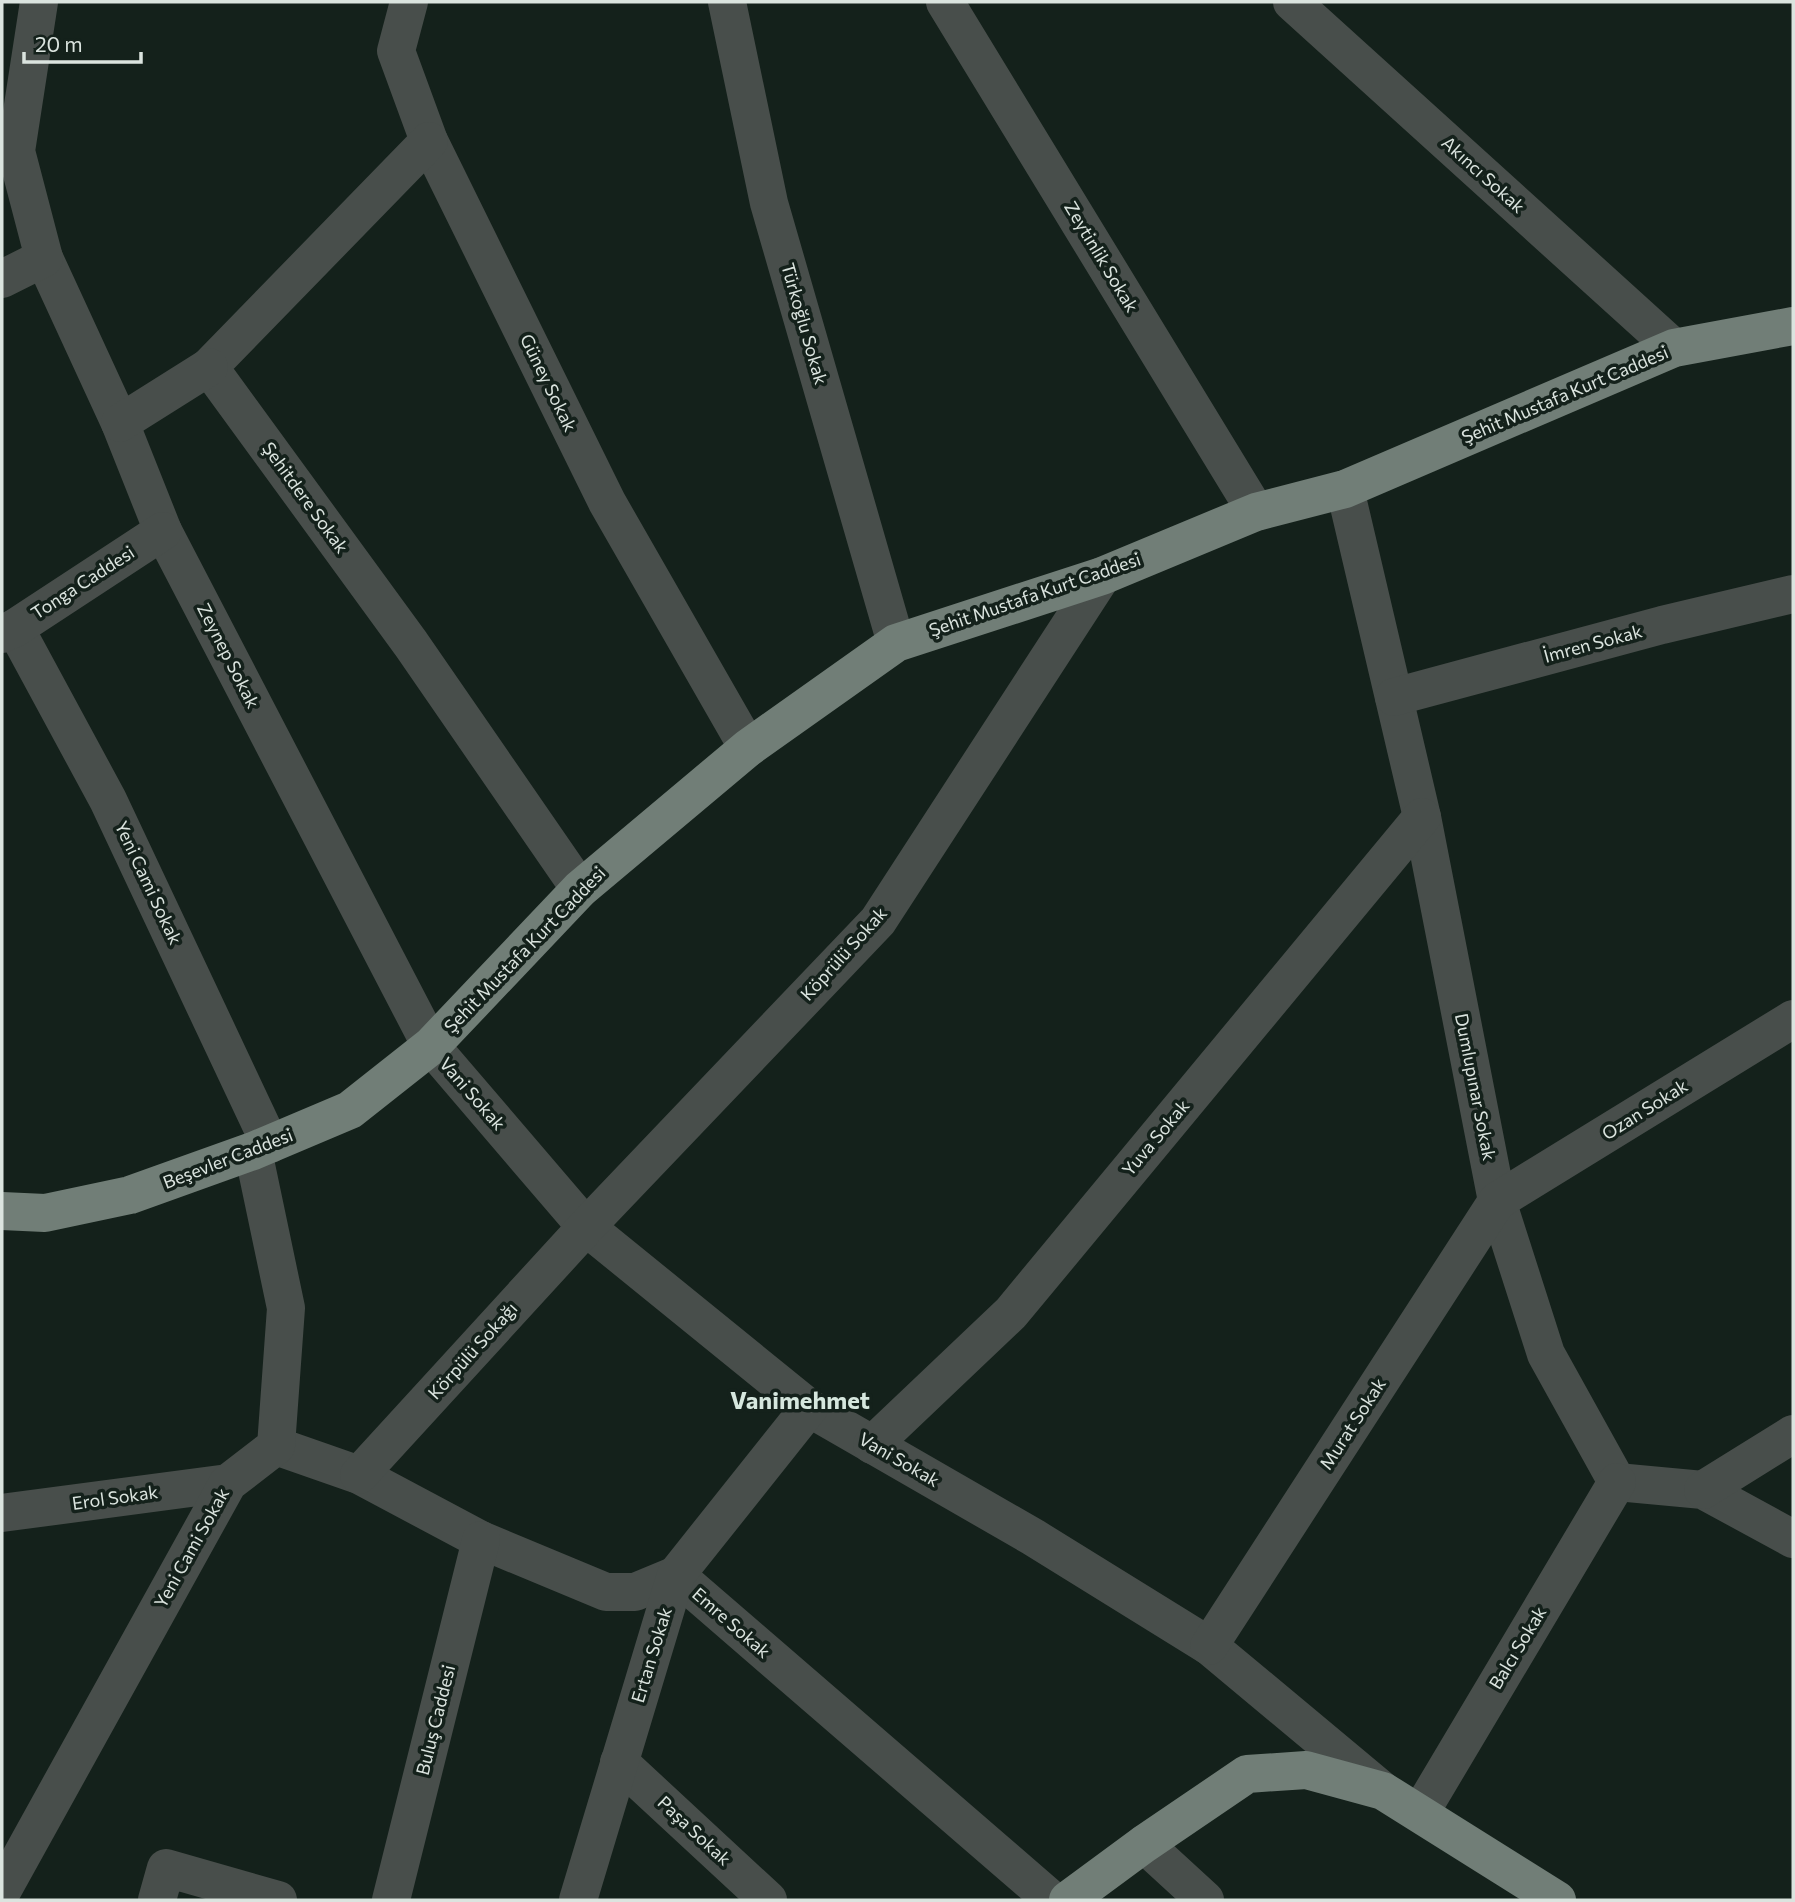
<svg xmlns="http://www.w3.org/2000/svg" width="1795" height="1902" font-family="Commissioner,sans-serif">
<rect width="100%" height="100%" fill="#14211b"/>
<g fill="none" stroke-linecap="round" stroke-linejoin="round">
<!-- minor -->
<g stroke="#484e4b" stroke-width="38">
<path d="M409,2L396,51L429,141L607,502L748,748"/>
<path d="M727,2L769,203L896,643"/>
<path d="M945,2L1256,512"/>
<path d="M1292,2L1674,348"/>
<path d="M429,141L209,367L411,644L580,889"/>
<path d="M44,258L120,423L163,531L431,1046L586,1227L809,1408L1033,1537L1209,1646L1383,1791"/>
<path d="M2,279L44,258L16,151L39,2"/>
<path d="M120,423L209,367"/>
<path d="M1345,489L1422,817L1497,1201L1546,1354L1617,1482L1703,1490L1793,1539"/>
<path d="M15,628L108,800L270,1144"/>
<path d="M2,634L15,628L163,531"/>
<path d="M1394,697L1662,625L1793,594"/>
<path d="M872,1445L1011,1313L1422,817"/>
<path d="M276,1446L359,1475L481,1540L606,1592H635L676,1575L1052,1900"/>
<path d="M359,1475L586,1227L878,921L1102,576"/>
<path d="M1703,1490L1793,1434"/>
<path d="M2,1513L228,1483"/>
<path d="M1209,1646L1497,1201L1793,1019"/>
<path d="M619,1762L768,1900"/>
<path d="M1420,1813L1617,1482"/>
<path d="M1144,1844L1205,1900"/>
<path d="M2,1891L228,1483L276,1446L286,1308L253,1151"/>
<path d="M157,1900L166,1868L278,1900"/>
<path d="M391,1900L481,1540"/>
<path d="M578,1900L676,1575L809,1408"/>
</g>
<!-- major -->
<g stroke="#717e77" stroke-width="38">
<path d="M2,1211L45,1213L130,1195L253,1151L350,1110L431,1046L580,889L748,748L896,643L1102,576L1256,512L1345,489L1674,348L1793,326"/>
<path d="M1068,1900L1144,1844L1247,1774L1306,1770L1383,1791L1557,1900"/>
</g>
</g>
<g text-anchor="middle" stroke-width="7" stroke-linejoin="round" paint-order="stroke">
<!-- street labels -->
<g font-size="18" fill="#dbe4df" stroke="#14211b">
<text transform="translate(1483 175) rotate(42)" y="6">Akıncı Sokak</text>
<text transform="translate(1101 257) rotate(59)" y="6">Zeytinlik Sokak</text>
<text transform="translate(804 324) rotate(74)" y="6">Türkoğlu Sokak</text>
<text transform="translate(548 383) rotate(64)" y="6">Güney Sokak</text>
<text transform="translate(1565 395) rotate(-23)" y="6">Şehit Mustafa Kurt Caddesi</text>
<text transform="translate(305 498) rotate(54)" y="6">Şehitdere Sokak</text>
<text transform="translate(83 583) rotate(-33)" y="6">Tonga Caddesi</text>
<text transform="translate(1035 595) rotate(-19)" y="6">Şehit Mustafa Kurt Caddesi</text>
<text transform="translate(1593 644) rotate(-15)" y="6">İmren Sokak</text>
<text transform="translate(228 656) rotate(63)" y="6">Zeynep Sokak</text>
<text transform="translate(148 883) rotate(65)" y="6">Yeni Cami Sokak</text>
<text transform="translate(525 950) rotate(-46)" y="6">Şehit Mustafa Kurt Caddesi</text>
<text transform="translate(844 954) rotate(-48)" y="6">Köprülü Sokak</text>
<text transform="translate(1475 1087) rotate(79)" y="6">Dumlupınar Sokak</text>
<text transform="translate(472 1094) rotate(49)" y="6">Vani Sokak</text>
<text transform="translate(1645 1110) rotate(-32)" y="6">Ozan Sokak</text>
<text transform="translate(1156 1138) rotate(-50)" y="6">Yuva Sokak</text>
<text transform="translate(228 1159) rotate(-21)" y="6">Beşevler Caddesi</text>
<text transform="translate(473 1351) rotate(-48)" y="6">Körpülü Sokağı</text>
<text transform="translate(1353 1424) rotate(-57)" y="6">Murat Sokak</text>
<text transform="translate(899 1460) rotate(30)" y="6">Vani Sokak</text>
<text transform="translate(115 1498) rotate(-8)" y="6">Erol Sokak</text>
<text transform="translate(192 1548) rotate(-61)" y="6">Yeni Cami Sokak</text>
<text transform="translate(731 1623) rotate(41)" y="6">Emre Sokak</text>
<text transform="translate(1518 1648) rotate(-59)" y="6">Balcı Sokak</text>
<text transform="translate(652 1655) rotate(-73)" y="6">Ertan Sokak</text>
<text transform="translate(436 1720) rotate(-76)" y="6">Buluş Caddesi</text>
<text transform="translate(694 1831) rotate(43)" y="6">Paşa Sokak</text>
</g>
<!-- district labels -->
<g font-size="24" font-weight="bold" fill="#d6e7de" stroke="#14211b">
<text x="800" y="1409">Vanimehmet</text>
</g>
</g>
<!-- border -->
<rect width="1795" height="1902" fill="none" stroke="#dbe4df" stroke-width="7"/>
<!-- scale -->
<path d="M24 52v10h117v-10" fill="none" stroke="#dbe4df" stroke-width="3.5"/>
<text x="35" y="52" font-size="21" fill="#dbe4df" stroke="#14211b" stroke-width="5" paint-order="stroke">20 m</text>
</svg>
